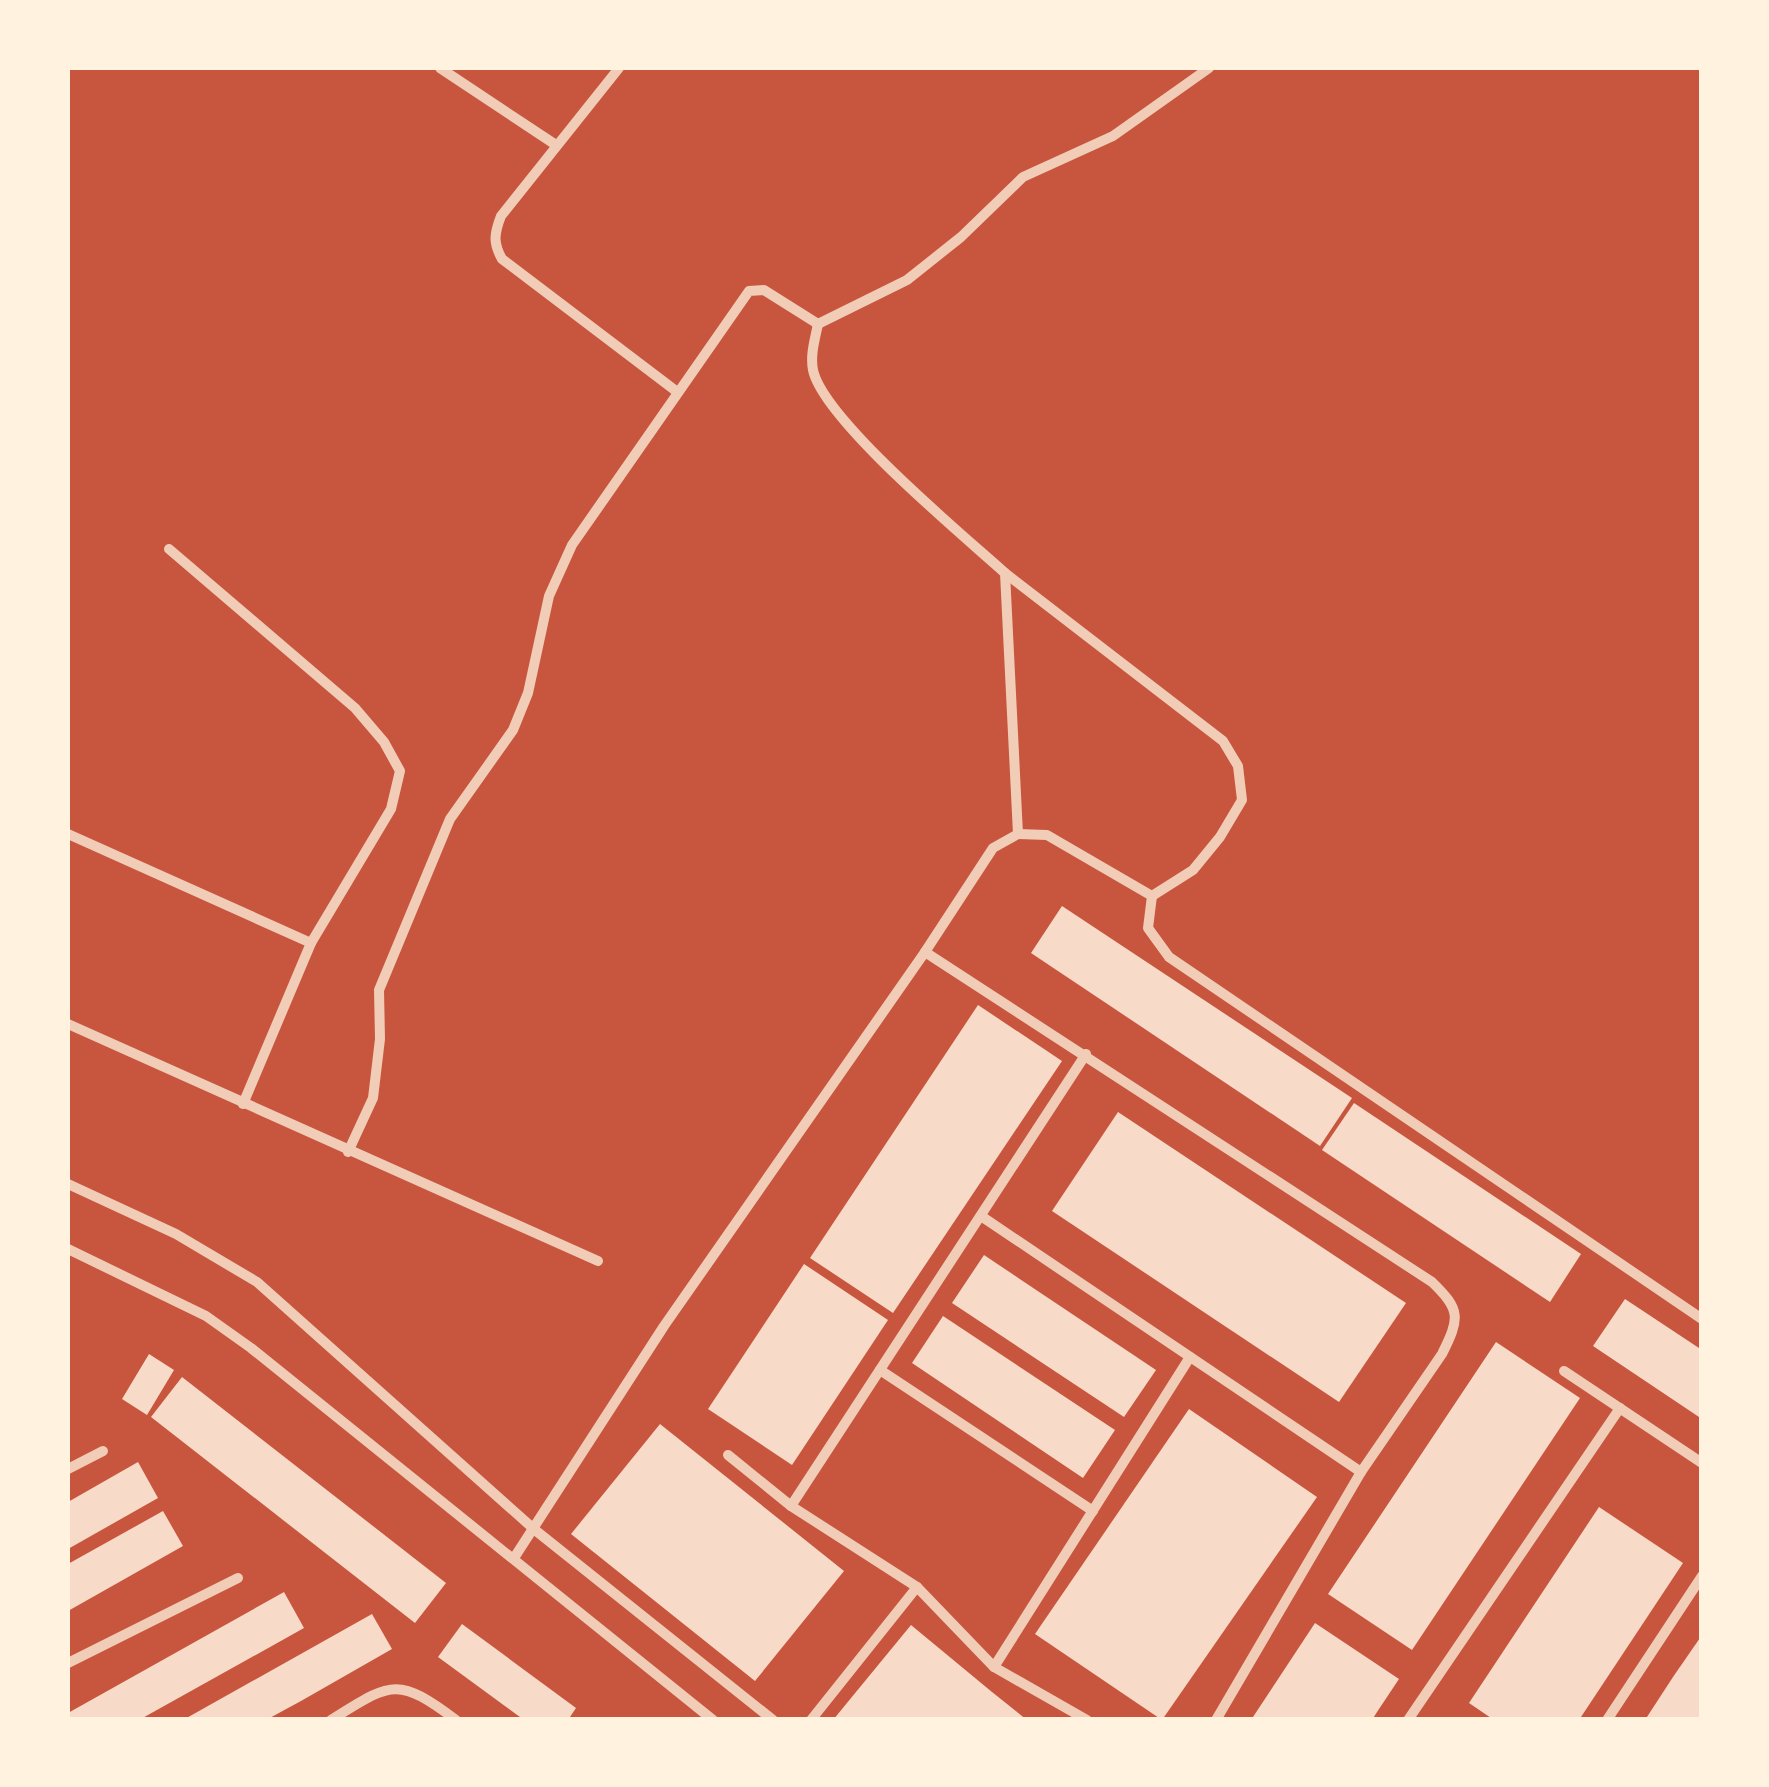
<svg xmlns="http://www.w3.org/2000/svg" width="1769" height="1787" font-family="Roboto,sans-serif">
<rect width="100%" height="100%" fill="#c8553d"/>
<!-- building -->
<g fill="#f7dbc8">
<path d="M1062,906L1352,1098L1320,1146L1031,953Z"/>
<path d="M978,1005L1062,1061L893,1313L810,1258Z"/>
<path d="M1354,1103L1581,1254L1550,1302L1322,1150Z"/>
<path d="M1118,1112L1406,1303L1339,1402L1052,1211Z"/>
<path d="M984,1255L1156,1370L1124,1417L952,1303Z"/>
<path d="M804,1264L888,1320L792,1465L708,1409Z"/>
<path d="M1625,1299L1702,1350V1419L1593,1346Z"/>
<path d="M943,1316L1115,1430L1083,1478L912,1363Z"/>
<path d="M1496,1342L1580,1398L1412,1650L1328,1594Z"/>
<path d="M149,1354L174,1370L147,1415L122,1399Z"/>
<path d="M182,1377L446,1583L415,1623L151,1417Z"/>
<path d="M1189,1409L1317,1497L1162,1720L1035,1634Z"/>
<path d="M660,1424L844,1571L755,1681L571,1534Z"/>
<path d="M138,1462L158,1498L68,1549V1502Z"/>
<path d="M1599,1507L1683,1563L1579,1720H1494L1469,1703Z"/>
<path d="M163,1511L183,1546L68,1611V1564Z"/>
<path d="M284,1592L304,1628L139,1720H68V1713Z"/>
<path d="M372,1614L392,1649L301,1701L266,1720H183Z"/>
<path d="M1315,1623L1399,1679L1377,1712L1372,1720H1251Z"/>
<path d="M462,1624L576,1708L568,1720H524L438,1657Z"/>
<path d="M911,1625L992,1692L1027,1720H833Z"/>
<path d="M1702,1635V1720H1645L1673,1677Z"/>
</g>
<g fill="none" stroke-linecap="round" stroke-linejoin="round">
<!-- minor -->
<g stroke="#f1ccb7" stroke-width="10">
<path d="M440,68L556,145"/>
<path d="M619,68L501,216C494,234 493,243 502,259L676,391"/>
<path d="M169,549L355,708L384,742L400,771L391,809L311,943"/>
<path d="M1005,573L1223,741L1238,766L1242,800L1220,837L1193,870L1152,896"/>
<path d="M68,834L311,943L243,1104"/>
<path d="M1018,834L1047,835L1152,896L1148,928L1169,957L1702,1319"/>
<path d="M925,952L1432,1282C1461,1310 1460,1318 1442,1354L1361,1472L1216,1720"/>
<path d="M68,1024L598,1261"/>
<path d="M348,1152L373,1098L380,1039L379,990L450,819L513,730L528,693L549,596L572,545L749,291L764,290L818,324L907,280L961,237L1023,177L1113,136L1209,68"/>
<path d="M68,1184L176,1234L257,1282L535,1530L773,1720"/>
<path d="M981,1216L1361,1472"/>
<path d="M68,1249L206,1316L251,1348L713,1720"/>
<path d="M880,1370L1093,1511"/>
<path d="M1564,1371L1702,1463"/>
<path d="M728,1455L791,1506L917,1587L994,1667L1087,1720"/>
<path d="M68,1469L103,1451"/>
<path d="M791,1506L1086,1054"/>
<path d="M514,1558L664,1326L925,952L993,848L1018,834L1005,573C964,536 823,419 813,370C810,355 815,339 818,324"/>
<path d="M68,1663L238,1578"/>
<path d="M994,1667L1190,1357"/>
<path d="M331,1720C391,1683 396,1675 456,1720"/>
<path d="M811,1720L917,1587"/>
<path d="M1408,1720L1620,1408"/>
<path d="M1607,1720L1702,1576"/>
</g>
</g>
<!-- border -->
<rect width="1769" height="1787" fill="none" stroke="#fff3e0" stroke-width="140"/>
</svg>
